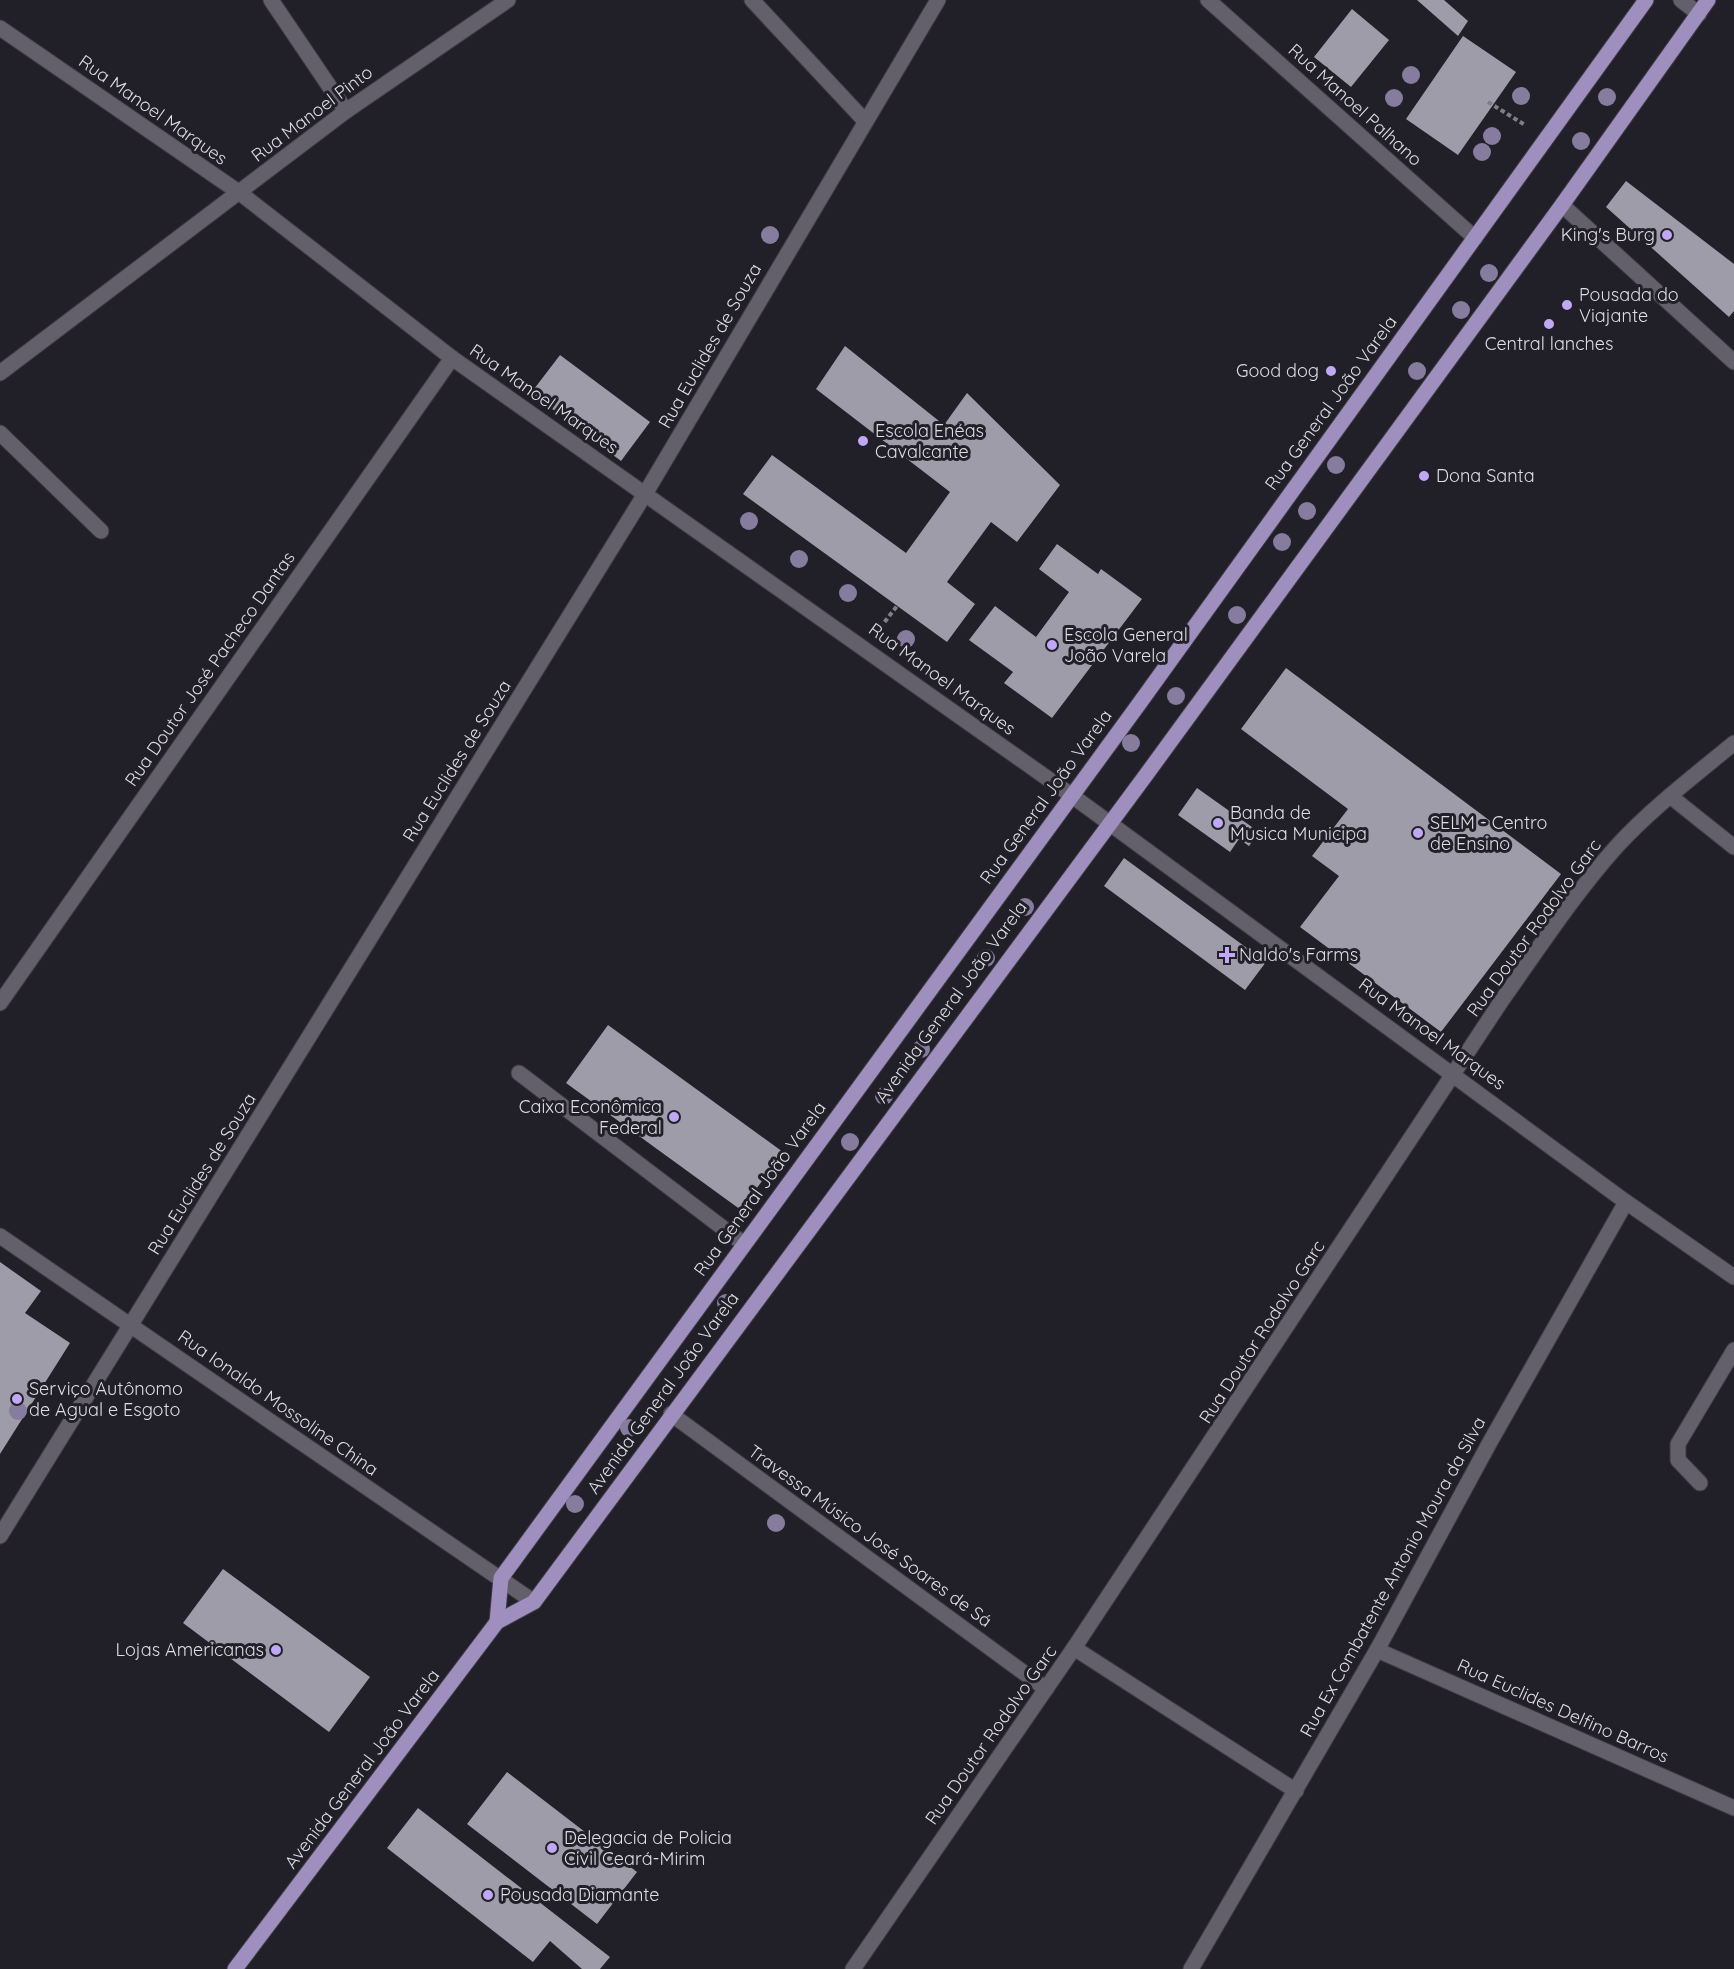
<svg xmlns="http://www.w3.org/2000/svg" width="1734" height="1969" font-family="Quicksand,sans-serif">
<rect width="100%" height="100%" fill="#211f28"/>
<!-- building -->
<g fill="#9f9ca9">
<path d="M1417,0H1444L1468,21L1458,36Z"/>
<path d="M1352,9L1389,40L1351,87L1314,57Z"/>
<path d="M1463,36L1516,72L1458,155L1406,119Z"/>
<path d="M1626,181L1734,264V311L1729,317L1606,207Z"/>
<path d="M845,346L944,425L967,393L1060,485L1017,542L991,522L947,582L975,604L947,642L743,494L772,455L906,553L950,492L816,389Z"/>
<path d="M560,355L650,422L621,461L531,393Z"/>
<path d="M1057,544L1098,574L1101,569L1142,599L1052,718L1004,683L1013,672L969,640L995,606L1036,637L1069,592L1039,569Z"/>
<path d="M1286,668L1561,874L1441,1032L1300,927L1339,876L1312,856L1348,809L1241,729Z"/>
<path d="M1197,788L1259,832L1249,846L1239,839L1230,852L1178,815Z"/>
<path d="M1124,858L1266,962L1245,990L1104,886Z"/>
<path d="M608,1025L783,1152L741,1210L566,1083Z"/>
<path d="M0,1262L41,1291L25,1313L70,1343L0,1454Z"/>
<path d="M223,1569L370,1677L329,1732L183,1623Z"/>
<path d="M507,1772L637,1872L597,1924L467,1824Z"/>
<path d="M418,1808L610,1957L600,1969H582L550,1941L533,1962L387,1848Z"/>
</g>
<g fill="none" stroke-linecap="round" stroke-linejoin="round">
<!-- minor casing -->
<g stroke="#3e3b44" stroke-width="17">
<g id="minor">
<path d="M271,0L346,111"/>
<path d="M752,0L865,121"/>
<path d="M1208,0L1475,238"/>
<path d="M1681,0L1699,14"/>
<path d="M0,28L240,193L452,358L1071,795L1626,1202L1734,1277"/>
<path d="M1562,205L1734,362"/>
<path d="M0,373L346,111L508,0"/>
<path d="M0,433L101,531"/>
<path d="M1670,796L1734,847"/>
<path d="M0,1003L452,358"/>
<path d="M519,1073L744,1244"/>
<path d="M0,1236L534,1602"/>
<path d="M671,1414L1046,1689"/>
<path d="M1700,1483L1678,1460V1444L1734,1350"/>
<path d="M0,1536L645,494L938,0"/>
<path d="M1074,1648L1296,1791"/>
<path d="M1377,1650L1734,1808"/>
<path d="M853,1969L1074,1648L1502,1000C1539,948 1574,894 1617,846C1652,808 1694,776 1734,743"/>
<path d="M1191,1969L1377,1650L1490,1442L1626,1202"/>
</g>
</g>
<!-- major casing -->
<g stroke="#3e3b44" stroke-width="17">
<g id="major">
<path d="M497,1622L501,1578L1139,704L1646,0"/>
<path d="M235,1969L497,1622L534,1602L1146,775L1562,205L1708,0"/>
</g>
</g>
<!-- path -->
<g stroke="#807e86" stroke-width="4" stroke-dasharray="4.5 3" stroke-linecap="butt">
<path d="M1488,102L1525,125"/>
<path d="M880,628L897,606"/>
</g>
<!-- minor -->
<use href="#minor" stroke="#63606c" stroke-width="15"/>
<!-- major -->
<use href="#major" stroke="#9e8fbf" stroke-width="15"/>
</g>
<!-- trees -->
<g fill="#867c9d">
<circle cx="1411" cy="75" r="9"/>
<circle cx="1521" cy="96" r="9"/>
<circle cx="1607" cy="97" r="9"/>
<circle cx="1394" cy="98" r="9"/>
<circle cx="1492" cy="136" r="9"/>
<circle cx="1581" cy="141" r="9"/>
<circle cx="1482" cy="152" r="9"/>
<circle cx="770" cy="235" r="9"/>
<circle cx="1489" cy="273" r="9"/>
<circle cx="1461" cy="310" r="9"/>
<circle cx="1417" cy="371" r="9"/>
<circle cx="1336" cy="465" r="9"/>
<circle cx="1307" cy="511" r="9"/>
<circle cx="749" cy="521" r="9"/>
<circle cx="1282" cy="542" r="9"/>
<circle cx="799" cy="559" r="9"/>
<circle cx="848" cy="593" r="9"/>
<circle cx="1237" cy="615" r="9"/>
<circle cx="906" cy="639" r="9"/>
<circle cx="1176" cy="696" r="9"/>
<circle cx="1131" cy="743" r="9"/>
<circle cx="1025" cy="907" r="9"/>
<circle cx="986" cy="958" r="9"/>
<circle cx="921" cy="1049" r="9"/>
<circle cx="884" cy="1096" r="9"/>
<circle cx="850" cy="1142" r="9"/>
<circle cx="726" cy="1303" r="9"/>
<circle cx="18" cy="1411" r="9"/>
<circle cx="629" cy="1428" r="9"/>
<circle cx="575" cy="1504" r="9"/>
<circle cx="776" cy="1523" r="9"/>
</g>
<!-- markers -->
<g fill="#c0a8f4" stroke="#211f28" stroke-width="2">
<circle cx="1667" cy="235" r="6"/>
<circle cx="1567" cy="305" r="6"/>
<circle cx="1549" cy="324" r="6"/>
<circle cx="1331" cy="371" r="6"/>
<circle cx="863" cy="441" r="6"/>
<circle cx="1424" cy="476" r="6"/>
<circle cx="1052" cy="645" r="6"/>
<circle cx="1218" cy="823" r="6"/>
<circle cx="1418" cy="833" r="6"/>
<path d="M1224 946h6v6h6v6h-6v6h-6v-6h-6v-6h6z"/>
<circle cx="674" cy="1117" r="6"/>
<circle cx="17" cy="1399" r="6"/>
<circle cx="276" cy="1650" r="6"/>
<circle cx="552" cy="1848" r="6"/>
<circle cx="488" cy="1895" r="6"/>
</g>
<g text-anchor="middle" stroke-width="6" stroke-linejoin="round" paint-order="stroke">
<!-- street labels -->
<g font-size="18" fill="#dfdde4" stroke="#211f28">
<text transform="translate(1355 105) rotate(42)" y="6">Rua Manoel Palhano</text>
<text transform="translate(153 110) rotate(35)" y="6">Rua Manoel Marques</text>
<text transform="translate(312 114) rotate(-37)" y="6">Rua Manoel Pinto</text>
<text transform="translate(710 346) rotate(-60)" y="6">Rua Euclides de Souza</text>
<text transform="translate(544 399) rotate(35)" y="6">Rua Manoel Marques</text>
<text transform="translate(1331 403) rotate(-54)" y="6">Rua General João Varela</text>
<text transform="translate(210 669) rotate(-55)" y="6">Rua Doutor José Pacheco Dantas</text>
<text transform="translate(942 679) rotate(36)" y="6">Rua Manoel Marques</text>
<text transform="translate(457 761) rotate(-58)" y="6">Rua Euclides de Souza</text>
<text transform="translate(1046 797) rotate(-54)" y="6">Rua General João Varela</text>
<text transform="translate(1534 928) rotate(-54)" y="6">Rua Doutor Rodolvo Garc</text>
<text transform="translate(951 1002) rotate(-54)" y="6">Avenida General João Varela</text>
<text transform="translate(1432 1034) rotate(36)" y="6">Rua Manoel Marques</text>
<text transform="translate(202 1174) rotate(-58)" y="6">Rua Euclides de Souza</text>
<text transform="translate(760 1189) rotate(-54)" y="6">Rua General João Varela</text>
<text transform="translate(1262 1332) rotate(-57)" y="6">Rua Doutor Rodolvo Garc</text>
<text transform="translate(663 1393) rotate(-54)" y="6">Avenida General João Varela</text>
<text transform="translate(278 1403) rotate(35)" y="6">Rua Ionaldo Mossoline China</text>
<text transform="translate(870 1536) rotate(36)" y="6">Travessa Músico José Soares de Sá</text>
<text transform="translate(1393 1577) rotate(-61)" y="6">Rua Ex Combatente Antonio Moura da Silva</text>
<text transform="translate(1563 1711) rotate(24)" y="6">Rua Euclides Delfino Barros</text>
<text transform="translate(991 1735) rotate(-55)" y="6">Rua Doutor Rodolvo Garc</text>
<text transform="translate(362 1769) rotate(-53)" y="6">Avenida General João Varela</text>
</g>
<!-- poi labels -->
<g font-size="18" fill="#dfdde4" stroke="#211f28" text-anchor="start">
<text x="1655" y="241" text-anchor="end">King's Burg</text>
<text x="1579" y="301">Pousada do<tspan x="1579" dy="21">Viajante</tspan></text>
<text x="1549" y="350" text-anchor="middle">Central lanches</text>
<text x="1319" y="377" text-anchor="end">Good dog</text>
<text x="875" y="437">Escola Enéas<tspan x="875" dy="21">Cavalcante</tspan></text>
<text x="1436" y="482">Dona Santa</text>
<text x="1064" y="641">Escola General<tspan x="1064" dy="21">João Varela</tspan></text>
<text x="1230" y="819">Banda de<tspan x="1230" dy="21">Musica Municipa</tspan></text>
<text x="1430" y="829">SELM - Centro<tspan x="1430" dy="21">de Ensino</tspan></text>
<text x="1239" y="961">Naldo's Farms</text>
<text x="662" y="1113" text-anchor="end">Caixa Econômica<tspan x="662" dy="21">Federal</tspan></text>
<text x="29" y="1395">Serviço Autônomo<tspan x="29" dy="21">de Agual e Esgoto</tspan></text>
<text x="264" y="1656" text-anchor="end">Lojas Americanas</text>
<text x="564" y="1844">Delegacia de Policia<tspan x="564" dy="21">Civil Ceará-Mirim</tspan></text>
<text x="500" y="1901">Pousada Diamante</text>
</g>
</g>
</svg>
